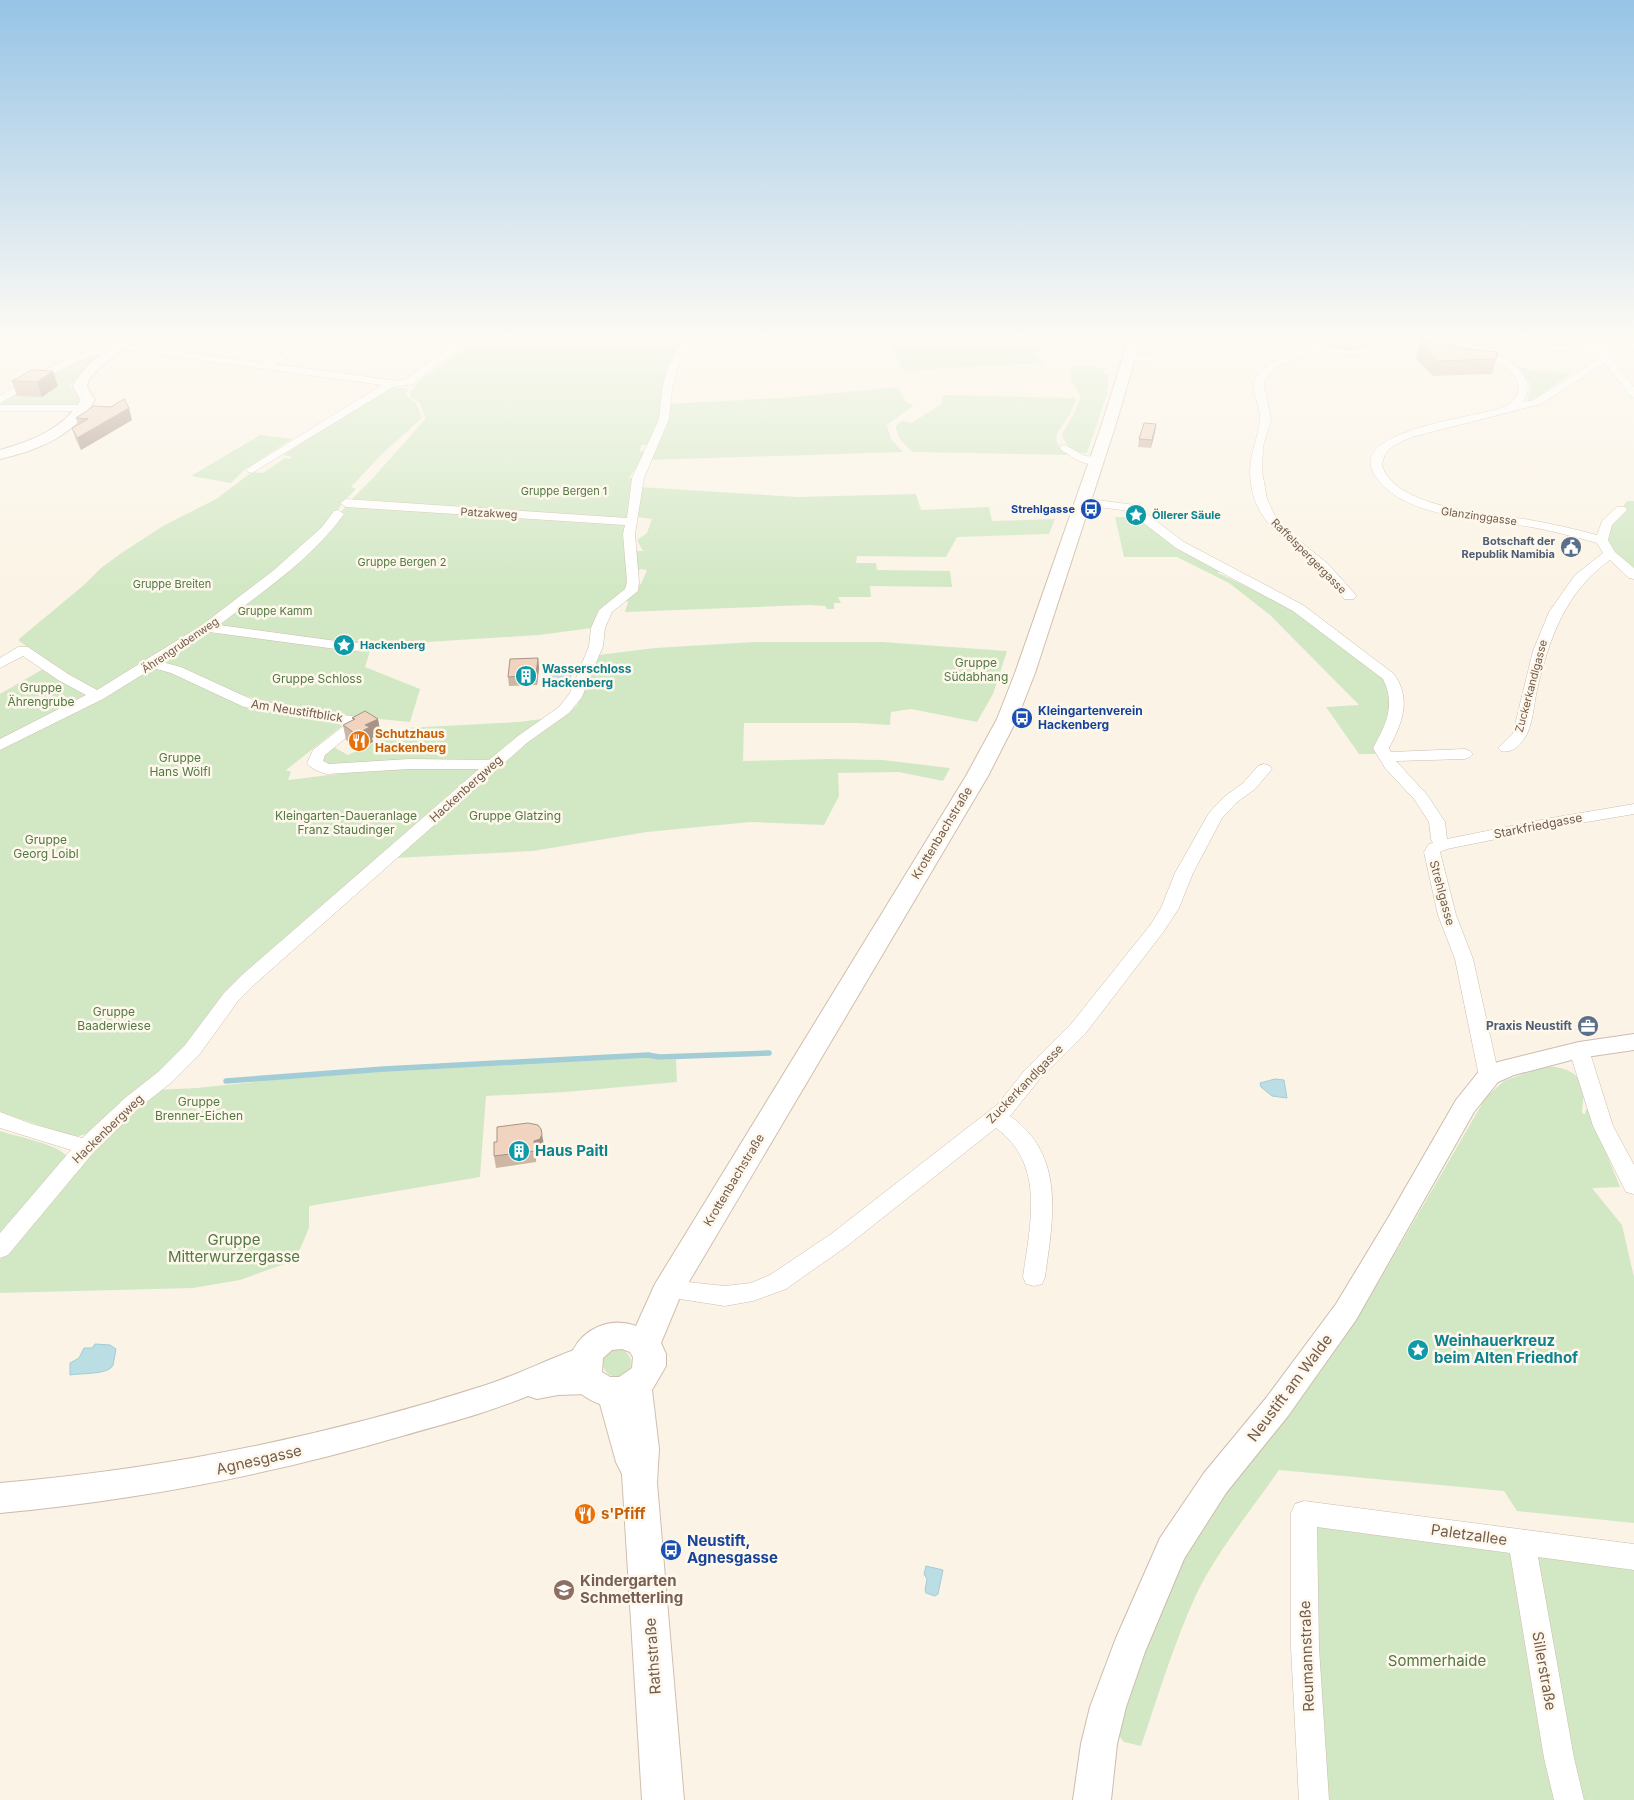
<svg xmlns="http://www.w3.org/2000/svg" width="1634" height="1800" font-family="Inter,sans-serif">
<rect width="100%" height="100%" fill="#fbf4e6"/>
<!-- green -->
<g fill="#d2e8c5">
<path d="M480,335H688L685,339L662,418L650,445H642L639,451L647,452L629,478H634L639,487L798,497L916,494L921,510L989,507L992,521L1055,519L1049,534L957,537L946,557L857,556L856,563H876L877,570L950,571L952,587L870,586L871,597H838L841,603H834V609H827L825,606L809,605L625,612L628,602L626,601L634,586L641,584L647,570L641,569L635,572L633,551H643L637,540L647,533L652,519L636,517L628,573L626,574L627,590L592,628L539,635L365,646L213,626L329,529L347,504L374,477L426,418L419,402L410,397V393L420,380L448,362Z"/>
<path d="M981,335H1018L1041,351L1034,354L1044,363L946,368L908,372L899,365L901,362L892,352V347Z"/>
<path d="M1311,335H1378C1372,338 1368,344 1362,347C1347,355 1321,347 1311,335Z"/>
<path d="M106,351L81,373L76,376H78L70,386L79,398L77,405H2L0,404L22,389L70,363Z"/>
<path d="M1074,365L1105,368L1104,373L1108,375L1107,394L1087,453C1074,454 1065,446 1062,434L1075,412L1081,397L1071,380L1070,367Z"/>
<path d="M1516,366L1536,371L1571,373L1538,397L1527,401L1531,386L1524,373Z"/>
<path d="M390,387L409,389L405,395L416,403L422,418L383,453L351,487L356,489L343,502L328,525L281,568L208,624L98,691L72,678L19,641V639L84,585L101,568L120,554L163,526L216,499L252,472L263,473L285,458L290,459L292,457L283,455L304,442L302,441Z"/>
<path d="M898,387L906,402L914,405L887,425L891,439L903,452L647,460L668,404L794,397Z"/>
<path d="M944,395L1076,398C1074,403 1072,409 1070,414C1059,433 1046,437 1069,455L913,452C904,444 896,438 896,426L902,421L912,423L941,404Z"/>
<path d="M260,435L292,439L244,470L231,483L191,476Z"/>
<path d="M1627,501H1634V570L1613,552L1606,541L1612,522Z"/>
<path d="M1115,517H1133L1143,520L1220,569L1218,573L1254,590L1261,588L1285,602L1385,676L1396,707L1379,754H1359L1326,707L1359,705L1270,615L1229,583L1177,557H1124Z"/>
<path d="M203,633H211L370,651L365,667L420,689L410,722L310,712L195,684L231,701L252,708L336,720L342,726L286,770L291,772L288,780L371,770L410,767L479,768L482,771L221,997L184,1049L91,1133L74,1137L0,1112V748Z"/>
<path d="M754,642H882L1007,651L993,694L977,722L911,709L891,712L890,725L858,723H744L743,761L830,759L883,760L950,768L943,781L899,772L838,773L839,796L824,825L751,822L647,832L533,851L394,858L483,782L528,739L570,712L577,705L587,686L598,655L655,648Z"/>
<path d="M43,669L91,695L0,742V694Z"/>
<path d="M549,718L491,759L328,764L322,759L324,753L332,746L348,755L405,728L519,722Z"/>
<path d="M650,1057L660,1060L676,1059L677,1082L566,1092L486,1096L480,1177L309,1206V1228L300,1249L287,1263L240,1280L193,1288L0,1293V1259L111,1129L154,1090L197,1088L351,1072Z"/>
<path d="M1545,1066C1563,1067 1582,1071 1583,1093C1584,1100 1582,1107 1582,1113L1585,1114L1586,1109L1589,1110L1620,1187L1592,1188L1622,1225L1634,1277V1523L1517,1511L1504,1491L1279,1470C1252,1509 1216,1553 1196,1595C1174,1643 1158,1696 1141,1746L1124,1742L1119,1736L1144,1646L1188,1542L1225,1489L1265,1444L1319,1374L1381,1278L1486,1097L1504,1081Z"/>
<path d="M0,1131C14,1136 62,1145 67,1157L0,1238Z"/>
<circle cx="617" cy="1363" r="14"/>
<path d="M1296,1503L1634,1549V1800H1305L1296,1630Z"/>
</g>
<!-- water -->
<g fill="#bbdde4" stroke="#a2ccd6">
<path d="M571,668L570,681L551,682L552,669Z"/>
<path d="M1275,1079L1284,1080L1287,1098L1272,1096L1261,1087L1260,1083Z"/>
<path d="M95,1344L110,1345L116,1349C115,1354 114,1360 113,1365C109,1375 80,1373 70,1375V1363L79,1358L84,1348H92Z"/>
<path d="M926,1566L943,1570L938,1594L935,1596L926,1593L925,1590L927,1579L924,1574Z"/>
</g>
<g fill="none" stroke-linecap="round" stroke-linejoin="round">
<!-- stream -->
<path stroke="#a2ccd6" stroke-width="5.5" d="M226,1081L384,1069L648,1055L659,1057L769,1053"/>
<!-- minor casing -->
<g stroke="#cdbcad" stroke-width="1">
<g id="minor">
<path d="M313,335H324L275,364L398,381L406,379L465,335H476L413,384L393,387L252,473L248,472L246,470L248,468L382,385L119,349L75,362L0,403V396C38,372 75,352 119,343L264,363Z"/>
<path d="M686,335H696L678,366L672,390L669,419L644,478L635,534L639,582L638,591L612,612L605,628L603,646L582,697L569,713L528,742L256,983L238,1001L199,1055L172,1082L139,1108L93,1153L8,1255L0,1258V1233L71,1150L0,1128V1112L32,1124L82,1138L125,1098L158,1072L185,1045L224,993L242,975L479,769H409L327,774C320,772 311,769 307,763L313,750L346,724L244,707L171,673L153,668L103,699L0,750V739L86,695L58,680L23,656L0,668V658L18,647H28L68,674L97,690L202,625L274,570L322,527L334,511L338,510L344,514C312,559 262,592 219,625L351,643L416,641L423,645L421,648L351,651L209,632L162,662L181,667L253,700L363,718L365,721L363,724L325,755L323,761L329,764L409,759L489,760L518,736L559,707L570,693L589,646L591,628L599,610L625,589L627,582L623,534L625,525L346,507L340,503L346,499L627,518L632,478L659,419L662,390L668,366Z"/>
<path d="M1186,335H1199L1161,351L1152,361H1129L1124,358L1129,355L1146,356L1155,347Z"/>
<path d="M1301,335C1318,334 1329,352 1353,350C1373,348 1372,334 1393,335L1375,349L1364,354L1344,356L1321,350L1279,365L1267,377L1264,384L1271,420L1263,446L1262,471L1267,499L1275,516L1289,532L1328,564L1354,593L1356,596L1354,599H1344C1336,589 1328,578 1319,570C1287,538 1250,523 1250,470C1251,450 1258,438 1260,421C1262,409 1252,395 1254,383C1259,361 1296,353 1314,346Z"/>
<path d="M1424,335C1452,334 1551,361 1523,402L1534,400L1600,357L1598,354L1547,350L1495,337L1493,335H1509L1547,344L1582,347L1587,344H1634V350H1605L1634,387V397L1630,396L1605,363L1541,404L1412,437C1395,445 1384,447 1382,466C1398,510 1491,513 1530,520C1553,524 1575,529 1597,535L1602,521L1617,507H1625L1627,510L1612,525L1608,540L1615,552L1634,568V579L1629,578L1610,560C1565,592 1549,639 1537,690C1534,703 1533,722 1527,734C1521,744 1513,754 1501,751L1498,748L1513,733L1533,651L1549,612L1575,575L1603,553L1597,543C1575,537 1553,531 1531,527C1484,519 1401,519 1374,474C1347,429 1482,417 1504,407C1511,404 1516,398 1519,391L1517,380L1511,372L1499,363L1467,348Z"/>
<path d="M0,405H84L89,408L84,411H0Z"/>
<path d="M1065,445L1085,456L1097,457L1103,460C1091,471 1072,457 1061,450L1060,448L1061,446Z"/>
<path d="M1082,498L1135,505L1184,542L1303,605L1394,674C1412,700 1402,723 1389,748L1391,752L1465,749L1470,751L1473,754L1470,757L1465,759L1396,761L1428,796L1445,822L1447,839L1551,818L1634,804V814L1551,828L1447,849L1440,852L1456,915L1473,959L1499,1076L1496,1081L1489,1083L1482,1081L1479,1076L1455,959L1438,915L1424,852L1429,844L1433,843L1431,839L1429,822L1414,799L1385,768L1373,748C1386,725 1396,705 1383,679L1293,611L1176,548L1128,511L1078,504L1076,502L1078,500Z"/>
<path d="M1264,764L1270,766L1272,769L1255,789L1236,803L1222,818L1193,873L1179,908L1164,931L1085,1034L1039,1080L1010,1116C1066,1156 1053,1218 1045,1277L1042,1284L1034,1286L1026,1284L1023,1277C1030,1225 1046,1164 996,1128L847,1246L786,1289L753,1301L725,1306L661,1296L657,1289L661,1282L669,1280L725,1286L751,1283L770,1275L831,1234L998,1104L1025,1070L1071,1024L1151,924L1161,908L1175,873L1209,813L1224,797L1243,783L1258,766Z"/>
<path d="M1579,1043L1586,1045L1589,1050L1613,1126L1634,1165V1194L1626,1192L1593,1126L1569,1050L1572,1045Z"/>
<path d="M1304,1501L1634,1544V1570L1538,1557L1574,1758L1584,1800H1554L1544,1758L1510,1553L1317,1527L1319,1648L1329,1800H1299L1291,1648V1513L1295,1504Z"/>
</g>
</g>
<!-- tertiary casing -->
<g stroke="#cdbcad" stroke-width="2">
<g id="tertiary">
<path d="M1634,1034V1050L1579,1058L1514,1075L1498,1082L1474,1112L1356,1320L1288,1416L1226,1493L1184,1559L1145,1652L1126,1707L1117,1744L1111,1800H1073L1081,1744L1090,1707L1116,1638L1160,1538L1204,1473L1266,1398L1336,1304L1388,1218L1456,1100L1480,1070L1498,1062L1579,1042Z"/>
<path d="M585,1346L595,1349L600,1358L595,1367L591,1369L600,1372L604,1381L600,1390L589,1394L558,1395L537,1399L528,1396C487,1413 444,1424 402,1436C270,1475 137,1500 0,1513V1483C165,1469 328,1436 486,1385C520,1374 552,1357 585,1346Z"/>
</g>
</g>
<!-- secondary casing -->
<g stroke="#d1bead" stroke-width="2">
<g id="secondary">
<path d="M126,335H140L98,369L88,381L87,387L95,400C74,436 39,450 0,459V450C32,441 63,429 81,400L73,387L75,381L89,364Z"/>
<path d="M1130,335H1142L1115,427L1035,673L1017,719L988,776L680,1297L661,1343L666,1354V1366L652,1390L659,1449L657,1483L684,1800H642L622,1474L616,1462L600,1404C536,1381 582,1306 636,1326L655,1284L966,776L997,719L1015,673L1101,427ZM622,1349L630,1352L633,1357L632,1368L619,1377H610L602,1372L603,1358L612,1350Z"/>
</g>
</g>
<!-- minor -->
<use href="#minor" fill="#fff" fill-rule="evenodd"/>
<!-- tertiary -->
<use href="#tertiary" fill="#fff" fill-rule="evenodd"/>
<!-- secondary -->
<use href="#secondary" fill="#fff" fill-rule="evenodd"/>
</g>
<!-- wall -->
<g fill="#ceb6a4">
<path d="M1423,338L1448,342L1460,348L1496,359L1492,374L1433,376L1416,359L1420,344H1421Z"/>
<path d="M32,370L58,386L42,397L17,396L12,381Z"/>
<path d="M76,418L132,420L81,450L76,440L72,428L78,425Z"/>
<path d="M1156,424L1155,432L1151,448L1138,447L1139,439Z"/>
<path d="M538,658L539,668L537,685L509,686L508,677Z"/>
<path d="M352,718L381,734L372,738L373,742L359,749L346,740L343,725L353,720Z"/>
<path d="M497,1142L544,1145L541,1150L536,1153V1162L496,1168L494,1156Z"/>
</g>
<!-- shaded-wall -->
<g fill="#a89486">
<path d="M53,371L58,386L42,397L37,382Z"/>
<path d="M129,408L132,420L81,450L77,438Z"/>
<path d="M1156,424L1155,432L1151,448L1152,440Z"/>
<path d="M538,658L539,668L537,685L536,675Z"/>
<path d="M378,719L381,734L372,738L373,742L359,749L356,734L365,725Z"/>
<path d="M541,1129L544,1145L541,1150L536,1153V1162L535,1151L534,1141Z"/>
</g>
<!-- building -->
<g fill="#f0d4bf" stroke="#a89486">
<path d="M1423,338H1443L1448,342L1460,348L1497,352L1496,359L1437,361L1420,344H1429Z"/>
<path d="M32,370L53,371L37,382L12,381Z"/>
<path d="M124,399L129,408L77,438L72,428L88,419L76,418L94,406L111,407Z"/>
<path d="M1144,423L1156,424L1152,440L1139,439Z"/>
<path d="M538,658L536,675L508,677L510,659Z"/>
<path d="M365,711L378,719L365,725L370,727L356,734L343,725L355,719L352,718Z"/>
<path d="M528,1123L538,1125L541,1129L542,1134L540,1139L534,1141L535,1151L494,1156V1142H497V1127Z"/>
</g>
<!-- sky -->
<linearGradient id="sky" x2="0" y2="1"><stop stop-color="#96c4e6"/><stop offset="0.57" stop-color="#fdfaf4"/><stop offset="1" stop-color="#fdfaf4" stop-opacity="0"/></linearGradient>
<rect width="1634" height="587" fill="url(#sky)"/>
<!-- icons -->
<defs>
<g id="bus-disc" transform="scale(1.125)"><circle r="9.5" fill="#1a4fb4" stroke="#fef8ec"/><path d="M-5-6H5V4H4V6H2V4H-2V6H-4V4H-5ZM-3.5-4V0h7V-4ZM-3.5 1.2v1.5H-2V1.2ZM2 1.2v1.5H3.5V1.2Z" fill="#fff"/></g>
<g id="sight-disc" transform="scale(1.125)"><circle r="9.5" fill="#0f9aa8" stroke="#fef8ec"/><path d="M0-6L1.8-2.2L6-1.7L2.9 1.2L3.7 5.4L0 3.3L-3.7 5.4L-2.9 1.2L-6-1.7L-1.8-2.2Z" fill="#fff"/></g>
<g id="civic-disc" transform="scale(1.125)"><circle r="9.5" fill="#5c6f8a" stroke="#fef8ec"/><path d="M-.6-6.5H3V-4.5H.6V-3L4-1V1h2V6H-6V1h2V-1L-.6-3ZM-1.2 2.5V6h2.4V2.5Z" fill="#fff"/></g>
<g id="building-disc" transform="scale(1.125)"><circle r="9.5" fill="#0f9aa8" stroke="#fef8ec"/><path d="M-4-6H4V6H1V3H-1V6H-4ZM-2.5-4.3h1.7v1.8h-1.7ZM.8-4.3h1.7v1.8H.8ZM-2.5-1h1.7V.8h-1.7ZM.8-1h1.7V.8H.8Z" fill="#fff"/></g>
<g id="restaurant-disc" transform="scale(1.125)"><circle r="9.5" fill="#e8710a" stroke="#fef8ec"/><path d="M-5-6h1v4h1v-4h1v4h1v-4h1v5L-1.5 .5V6h-2V.5L-5-1ZM5-6V6H3V1.5H1.5Q1.5-4 5-6Z" fill="#fff"/></g>
<g id="office-disc" transform="scale(1.125)"><circle r="9.5" fill="#5c6f8a" stroke="#fef8ec"/><path d="M-6-3h4V-5.5h4V-3h4V5H-6ZM-1-4.5V-3h2v-1.5ZM-6 0V1H6V0Z" fill="#fff"/></g>
<g id="school-disc" transform="scale(1.125)"><circle r="9.5" fill="#8d6e63" stroke="#fef8ec"/><path d="M0-5L7-2L0 1L-7-2ZM-4 1L0 2.5L4 1V4Q0 6-4 4Z" fill="#fff"/></g>
</defs>
<g fill-rule="evenodd">
<use href="#bus-disc" x="1091" y="509"/>
<use href="#sight-disc" x="1136" y="515"/>
<use href="#civic-disc" x="1571" y="547"/>
<use href="#sight-disc" x="344" y="645"/>
<use href="#building-disc" x="526" y="676"/>
<use href="#bus-disc" x="1022" y="718"/>
<use href="#restaurant-disc" x="359" y="741"/>
<use href="#office-disc" x="1588" y="1026"/>
<use href="#building-disc" x="519" y="1151"/>
<use href="#sight-disc" x="1418" y="1350"/>
<use href="#restaurant-disc" x="585" y="1514"/>
<use href="#bus-disc" x="671" y="1550"/>
<use href="#school-disc" x="564" y="1590"/>
</g>
<g text-anchor="middle" stroke-width="5" stroke-linejoin="round" paint-order="stroke">
<!-- far-park labels -->
<g font-size="11" fill="#527944" stroke="#fef8ec">
<text x="564" y="495">Gruppe Bergen 1</text>
<text x="402" y="566">Gruppe Bergen 2</text>
<text x="172" y="588">Gruppe Breiten</text>
<text x="275" y="615">Gruppe Kamm</text>
</g>
<!-- far-transit labels -->
<g font-size="11" font-weight="bold" fill="#164399" stroke="#fef8ec" text-anchor="end">
<text x="1075" y="513">Strehlgasse</text>
</g>
<!-- far-street labels -->
<g font-size="11" fill="#745c4c" stroke="#fef8ec">
<text transform="translate(489 513) rotate(3)" y="4">Patzakweg</text>
<text transform="translate(1479 516) rotate(8)" y="4">Glanzinggasse</text>
<text transform="translate(1309 556) rotate(45)" y="4">Raffelspergergasse</text>
<text transform="translate(180 645) rotate(-34)" y="4">Ährengrubenweg</text>
<text transform="translate(1531 686) rotate(-75)" y="4">Zuckerkandlgasse</text>
</g>
<!-- far-culture labels -->
<g font-size="11" font-weight="bold" fill="#0d838f" stroke="#fef8ec" text-anchor="start">
<text x="1152" y="519">Öllerer Säule</text>
<text x="360" y="649">Hackenberg</text>
</g>
<!-- far-service labels -->
<g font-size="11" font-weight="bold" fill="#4e5e75" stroke="#fef8ec" text-anchor="end">
<text x="1555" y="545">Botschaft der<tspan x="1555" dy="13">Republik Namibia</tspan></text>
</g>
<!-- park labels -->
<g font-size="12" fill="#527944" stroke="#fef8ec">
<text x="976" y="667">Gruppe<tspan x="976" dy="14">Südabhang</tspan></text>
<text x="317" y="683">Gruppe Schloss</text>
<text x="41" y="692">Gruppe<tspan x="41" dy="14">Ährengrube</tspan></text>
<text x="180" y="762">Gruppe<tspan x="180" dy="14">Hans Wölfl</tspan></text>
<text x="346" y="820">Kleingarten-Daueranlage<tspan x="346" dy="14">Franz Staudinger</tspan></text>
<text x="515" y="820">Gruppe Glatzing</text>
<text x="46" y="844">Gruppe<tspan x="46" dy="14">Georg Loibl</tspan></text>
<text x="114" y="1016">Gruppe<tspan x="114" dy="14">Baaderwiese</tspan></text>
<text x="199" y="1106">Gruppe<tspan x="199" dy="14">Brenner-Eichen</tspan></text>
</g>
<!-- culture labels -->
<g font-size="12" font-weight="bold" fill="#0d838f" stroke="#fef8ec" text-anchor="start">
<text x="542" y="673">Wasserschloss<tspan x="542" dy="14">Hackenberg</tspan></text>
</g>
<!-- street labels -->
<g font-size="12" fill="#745c4c" stroke="#fef8ec">
<text transform="translate(297 711) rotate(9)" y="4">Am Neustiftblick</text>
<text transform="translate(466 789) rotate(-42)" y="4">Hackenbergweg</text>
<text transform="translate(1538 826) rotate(-11)" y="4">Starkfriedgasse</text>
<text transform="translate(942 833) rotate(-59)" y="4">Krottenbachstraße</text>
<text transform="translate(1442 893) rotate(75)" y="4">Strehlgasse</text>
<text transform="translate(1025 1084) rotate(-46)" y="4">Zuckerkandlgasse</text>
<text transform="translate(108 1129) rotate(-44)" y="4">Hackenbergweg</text>
<text transform="translate(734 1180) rotate(-59)" y="4">Krottenbachstraße</text>
</g>
<!-- transit labels -->
<g font-size="12" font-weight="bold" fill="#164399" stroke="#fef8ec" text-anchor="start">
<text x="1038" y="715">Kleingartenverein<tspan x="1038" dy="14">Hackenberg</tspan></text>
</g>
<!-- food labels -->
<g font-size="12" font-weight="bold" fill="#c56008" stroke="#fef8ec" text-anchor="start">
<text x="375" y="738">Schutzhaus<tspan x="375" dy="14">Hackenberg</tspan></text>
</g>
<!-- service labels -->
<g font-size="12" font-weight="bold" fill="#4e5e75" stroke="#fef8ec" text-anchor="end">
<text x="1572" y="1030">Praxis Neustift</text>
</g>
<!-- near-culture labels -->
<g font-size="15" font-weight="bold" fill="#0d838f" stroke="#fef8ec" text-anchor="start">
<text x="535" y="1156">Haus Paitl</text>
<text x="1434" y="1346">Weinhauerkreuz<tspan x="1434" dy="17">beim Alten Friedhof</tspan></text>
</g>
<!-- near-park labels -->
<g font-size="15" fill="#527944" stroke="#fef8ec">
<text x="234" y="1245">Gruppe<tspan x="234" dy="17">Mitterwurzergasse</tspan></text>
<text x="1437" y="1666">Sommerhaide</text>
</g>
<!-- near-street labels -->
<g font-size="15" fill="#745c4c" stroke="#fef8ec">
<text transform="translate(1290 1388) rotate(-53)" y="5">Neustift am Walde</text>
<text transform="translate(259 1460) rotate(-13)" y="5">Agnesgasse</text>
<text transform="translate(1469 1535) rotate(8)" y="5">Paletzallee</text>
<text transform="translate(653 1656) rotate(-94)" y="5">Rathstraße</text>
<text transform="translate(1307 1656) rotate(-92)" y="5">Reumannstraße</text>
<text transform="translate(1544 1671) rotate(80)" y="5">Sillerstraße</text>
</g>
<!-- near-food labels -->
<g font-size="15" font-weight="bold" fill="#c56008" stroke="#fef8ec" text-anchor="start">
<text x="601" y="1519">s'Pfiff</text>
</g>
<!-- near-transit labels -->
<g font-size="15" font-weight="bold" fill="#164399" stroke="#fef8ec" text-anchor="start">
<text x="687" y="1546">Neustift,<tspan x="687" dy="17">Agnesgasse</tspan></text>
</g>
<!-- near-education labels -->
<g font-size="15" font-weight="bold" fill="#785e54" stroke="#fef8ec" text-anchor="start">
<text x="580" y="1586">Kindergarten<tspan x="580" dy="17">Schmetterling</tspan></text>
</g>
</g>
</svg>
